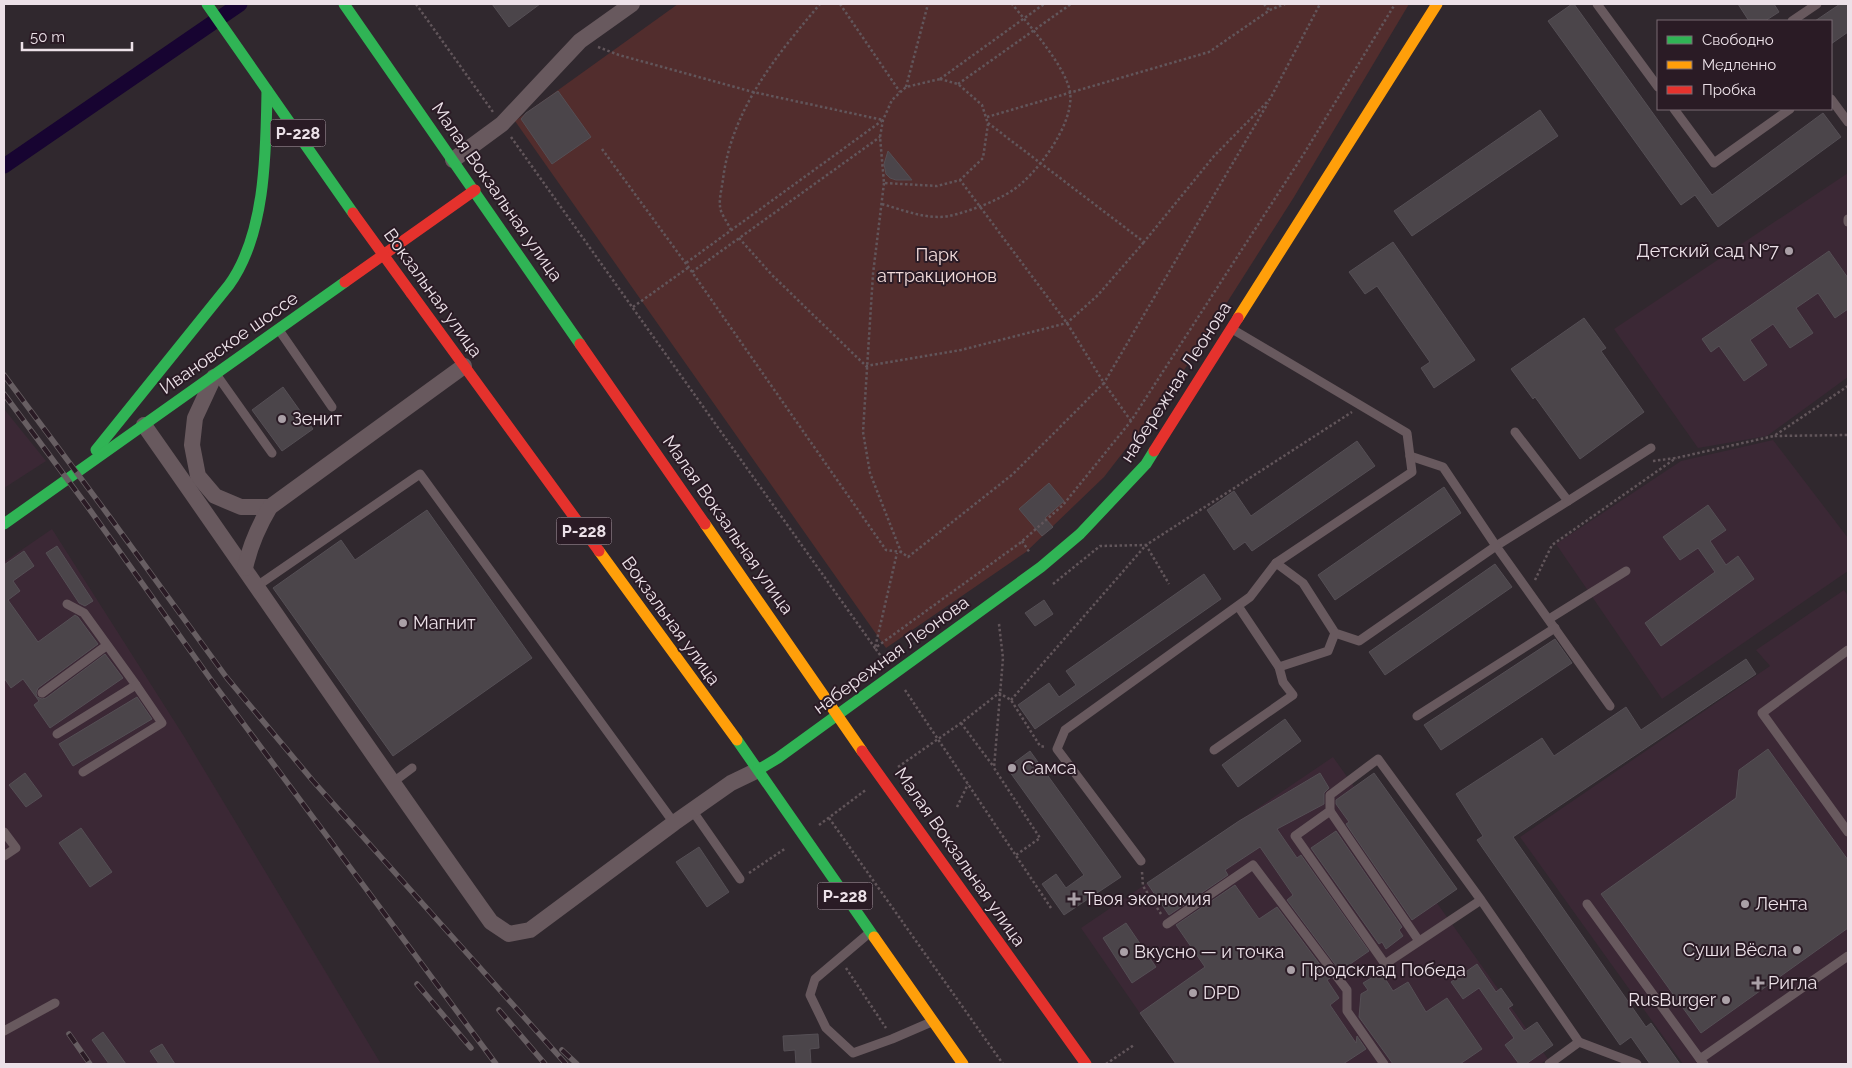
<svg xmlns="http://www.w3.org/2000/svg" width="1852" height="1068" font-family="Raleway,sans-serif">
<rect width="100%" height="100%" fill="#30282e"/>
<!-- built -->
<g fill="#3b2835">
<path d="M1848,173V377L1767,436L1698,448L1614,329Z"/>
<path d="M4,409L46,461L4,488Z"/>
<path d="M1773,440L1848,538V571L1662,699L1556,544L1681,461Z"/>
<path d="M52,529L185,738L381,1064H4V562Z"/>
<path d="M1844,590L1848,596V1064H1683L1520,837L1770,666L1756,650Z"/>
<path d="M1333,757L1548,1059L1541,1064H1175L1081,928Z"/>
</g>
<!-- green -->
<path fill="#522d2d" d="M678,4H1409L1294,197L1172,389L1104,477L1026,552L886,648L515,121Z"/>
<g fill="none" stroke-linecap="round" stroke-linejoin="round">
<!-- canal -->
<path stroke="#170431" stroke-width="15" d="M4,166L240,4"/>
</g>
<!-- building -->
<g fill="#4b454a" stroke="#554f55">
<path d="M492,4H540L509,27Z"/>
<path d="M1572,4H1574L1712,195L1823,113L1841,137L1718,227L1695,195L1681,205L1548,21Z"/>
<path d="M1738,4H1774L1779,12L1765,21H1749Z"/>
<path d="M1840,4H1848V32L1831,44V21H1815Z"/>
<path d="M558,91L591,137L552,164L521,119L526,113Z"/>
<path d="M1540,110L1558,136L1412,236L1394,211Z"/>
<path d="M888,151L912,180H896L890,178L886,174L884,164Z"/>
<path d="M1393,242L1475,360L1434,388L1421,368L1430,362L1377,286L1365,294L1349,272Z"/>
<path d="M1829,251L1848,278V309L1835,318L1818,293L1796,308L1813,333L1790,348L1773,324L1750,340L1767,365L1744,381L1719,346L1711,352L1702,339Z"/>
<path d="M1584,318L1606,348L1601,351L1644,412L1580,459L1535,397L1533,399L1511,369Z"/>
<path d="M283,387L313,429L282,451L252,410Z"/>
<path d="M1357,441L1375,466L1252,551L1245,542L1234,550L1207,510L1234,491L1251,516Z"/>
<path d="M1049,483L1064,501L1045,518L1053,527L1042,536L1019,509Z"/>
<path d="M1444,487L1461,513L1335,600L1318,575Z"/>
<path d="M1708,505L1726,530L1710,541L1726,565L1738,556L1754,579L1661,646L1645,623L1715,572L1698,548L1680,560L1663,537Z"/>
<path d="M427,510L532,658L393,756L273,588L341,540L355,560Z"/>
<path d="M57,546L93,601L85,606L79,603L46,553Z"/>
<path d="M24,551L34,566L13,581L20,591L8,600L38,642L75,615L78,617L98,644L38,688L36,693L37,697L42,699L46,698L105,654L123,678L50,728L34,705L39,701L23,679L11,688L4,678V565Z"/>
<path d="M1495,564L1512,587L1385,675L1369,652Z"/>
<path d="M1204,574L1221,599L1035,729L1018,705L1049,683L1059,697L1076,685L1066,671Z"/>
<path d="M1044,600L1053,614L1035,626L1025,613Z"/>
<path d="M1555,639L1572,663L1441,750L1424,725Z"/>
<path d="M1746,659L1756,674L1513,837L1646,1027L1651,1023L1680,1064H1650L1631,1037L1620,1045L1477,840L1483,836L1456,794L1542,738L1554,756L1626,707L1641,730Z"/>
<path d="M137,697L152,719L73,766L59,744Z"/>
<path d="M1285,719L1301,741L1238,787L1222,765Z"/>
<path d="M1768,749L1848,860V928L1701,1033L1601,894L1736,798L1739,770Z"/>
<path d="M1030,751L1121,877L1064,915L1042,884L1056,874L1066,888L1084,875L1007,768Z"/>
<path d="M25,773L42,796L26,807L9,785Z"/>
<path d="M1320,773L1329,788L1324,793V804L1277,829L1297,858L1301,855L1369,951L1340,971L1287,900L1293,895L1260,847L1225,870L1228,875L1169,915L1147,883L1239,821Z"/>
<path d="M1374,773L1457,889L1412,920L1346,824L1349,822L1336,804V800Z"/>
<path d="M81,828L112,872L90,887L59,843Z"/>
<path d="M1336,831L1402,927L1399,930L1403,936L1386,949L1382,942L1379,944L1311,848Z"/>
<path d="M699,847L729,892L707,907L676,862Z"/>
<path d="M1235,885L1259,919L1277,907L1330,978L1327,980L1339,998L1330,1005L1356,1043L1357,1036L1366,1049L1343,1064H1176L1140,1013L1205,967L1176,925Z"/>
<path d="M1126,923L1156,967L1132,983L1103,938Z"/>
<path d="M1477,964L1496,992L1501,988L1513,1005L1508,1008L1524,1031L1537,1022L1553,1045L1526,1064H1519L1505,1045L1514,1038L1479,988L1463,999L1451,982Z"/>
<path d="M1381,972L1393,991L1408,982L1426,1012L1447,998L1482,1049L1460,1064H1393L1359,1017L1361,994L1368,990L1363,983Z"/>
<path d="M103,1032L126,1064H109L92,1040Z"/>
<path d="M818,1034L819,1048L810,1049L811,1064H796L795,1050L784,1051L783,1036Z"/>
<path d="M162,1044L175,1064H159L150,1051Z"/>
</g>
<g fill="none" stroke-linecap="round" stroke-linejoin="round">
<!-- path -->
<g stroke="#62565b" stroke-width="2.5" stroke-dasharray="2.5 2.5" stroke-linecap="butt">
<path d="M416,4L493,112"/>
<path d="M840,4L900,92"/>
<path d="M1264,4L1269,10"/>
<path d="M598,47L619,55L753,92L883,120L686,263"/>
<path d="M940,79L958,84L982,105L988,124L983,158L960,180L937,186L884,183L880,137L883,120L892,100L906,87Z"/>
<path d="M940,79L1044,4"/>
<path d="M958,84L1071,4"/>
<path d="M906,87L928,4"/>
<path d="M987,117L1209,52L1270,10L1285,4"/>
<path d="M988,123L1144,242L1214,156L1270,99L1320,4"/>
<path d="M511,137L875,648L1020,543L1063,505L1131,421L1305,152L1395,4"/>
<path d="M602,149L692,272L886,550L901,552"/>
<path d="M884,183L873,274L863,432L870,473L901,552L908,557L1013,474L1104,383L1067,323L960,180"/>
<path d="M882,204C903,210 927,220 949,216C968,212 997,201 1013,190C1037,174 1075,123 1070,92C1066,67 1029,25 1012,4"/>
<path d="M731,230C728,223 720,213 720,206C719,198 722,188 723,179C732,109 776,56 820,4"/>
<path d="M739,238L772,275L866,366L961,350L1067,323L1098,295L1144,242"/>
<path d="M692,272L880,137"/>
<path d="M633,307L689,267"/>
<path d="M1848,386L1774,436L1848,435"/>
<path d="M1131,421L1104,383L1268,103"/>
<path d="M1653,461L1676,458L1774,436"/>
<path d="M1022,541L1030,553"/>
<path d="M1535,580L1552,545L1676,458"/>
<path d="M1053,584L1100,546L1146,545L1352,412"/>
<path d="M999,624L1003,658L994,768L1040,838L1016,855"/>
<path d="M883,659L875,648L897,553"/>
<path d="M905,690L1051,908"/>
<path d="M1011,700L1146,545L1169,584"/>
<path d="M961,723L993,766"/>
<path d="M898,767L961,723L999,693L1011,700L1040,746L1046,747"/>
<path d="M957,807L968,784"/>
<path d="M829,818L1003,1064"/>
<path d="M819,825L867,789"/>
<path d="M1142,872L1143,886L1161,914"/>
<path d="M749,873L786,848"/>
<path d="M846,968L886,1028"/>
<path d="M1106,1064L1134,1045"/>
</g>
<!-- lane -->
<g stroke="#68595e" stroke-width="9">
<path d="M1597,4L1658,87"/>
<path d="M1792,21L1817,4"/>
<path d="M1831,99L1848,122"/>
<path d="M1674,109L1714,163L1790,109"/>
<path d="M1848,222V219"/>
<path d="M279,330L332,407"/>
<path d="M216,374L272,453"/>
<path d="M1515,432L1568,501L1496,546L1610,706"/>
<path d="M1568,501L1651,448"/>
<path d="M1276,563L1303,583L1335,633L1359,641L1496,546L1443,467L1410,456"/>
<path d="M257,586L420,474L674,823"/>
<path d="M1238,606L1279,667L1328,651L1335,633"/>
<path d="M1549,619L1626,571"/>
<path d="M1848,650L1762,713L1848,832"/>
<path d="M42,693L106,646"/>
<path d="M1417,716L1555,628"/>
<path d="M57,734L136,685L84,613L67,604"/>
<path d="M1214,750L1293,695L1283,682L1279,667"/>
<path d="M83,772L162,723L136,685"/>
<path d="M392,783L412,768"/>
<path d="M692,810L740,879"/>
<path d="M1330,811L1419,941"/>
<path d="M4,832L16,848L4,856"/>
<path d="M1141,861L1057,749L1065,730L1250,597L1276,563L1412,472L1407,433L1232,329"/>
<path d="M1481,900L1385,964L1295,836L1330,811V795L1378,759L1481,900L1579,1042L1549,1064"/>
<path d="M1587,904L1700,1059"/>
<path d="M1167,924L1253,865L1347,990V1011L1384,1064"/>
<path d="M868,934L815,979L810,995L826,1028L853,1053L892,1039L929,1023"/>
<path d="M4,1031L55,1003"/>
<path d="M1579,1042L1637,1064"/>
<path d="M1704,1064L1700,1059L1848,956"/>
</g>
<!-- street -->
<g stroke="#68595e" stroke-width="16">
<path d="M453,160L502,124L580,41L632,4"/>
<path d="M214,377L195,418L192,445L198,476L215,496L241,507H270"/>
<path d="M144,425C260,590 374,758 491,922L509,934L530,930L674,823L731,783L758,770"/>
<path d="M245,568C250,546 258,527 270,507L464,366"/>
</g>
<!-- fast -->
<g stroke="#30b455" stroke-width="11">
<path d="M207,4L353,213"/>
<path d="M344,4L580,344"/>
<path d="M96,450L229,285C266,234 266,151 267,90"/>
<path d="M4,524L345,282"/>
<path d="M737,740L874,937"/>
<path d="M758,770L778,758L1041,567L1080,534L1146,464L1154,451"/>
</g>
<!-- slow -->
<g stroke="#ff9f0a" stroke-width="11">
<path d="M1238,318L1437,4"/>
<path d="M705,524L862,751"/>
<path d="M599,551L737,740"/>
<path d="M874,937L963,1064"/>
</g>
<!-- jam -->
<g stroke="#e5322d" stroke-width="11">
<path d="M345,282L475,190"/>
<path d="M411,293L599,551"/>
<path d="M580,344L705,524"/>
<path d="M1154,451L1238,318"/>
<path d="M862,751L1086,1064"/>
</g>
<!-- rail casing -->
<g stroke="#675e62" stroke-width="5.5">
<g id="rail">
<path d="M4,375L106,512L227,678L313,781L566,1064"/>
<path d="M4,394L90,510L214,684L496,1064"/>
<path d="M417,984L471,1048"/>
<path d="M499,1010L545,1064"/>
<path d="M69,1034L90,1064"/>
<path d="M562,1050L577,1064"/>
</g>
</g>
<!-- rail -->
<use href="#rail" stroke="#2a1b25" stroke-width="4" stroke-dasharray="11" stroke-linecap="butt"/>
<!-- jam-bridge -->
<path stroke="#e5322d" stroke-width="11" d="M353,213L411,293"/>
</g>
<!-- markers -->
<g fill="#aaa0a7" stroke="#2a1b25" stroke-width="2">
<circle cx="1789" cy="251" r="5"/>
<circle cx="282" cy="419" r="5"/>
<circle cx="403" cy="623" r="5"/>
<circle cx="1012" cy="768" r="5"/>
<path d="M1071.5 891.5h5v5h5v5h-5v5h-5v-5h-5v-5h5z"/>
<circle cx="1745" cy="904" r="5"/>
<circle cx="1797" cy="950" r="5"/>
<circle cx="1124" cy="952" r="5"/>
<circle cx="1291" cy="970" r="5"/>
<path d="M1755.5 975.5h5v5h5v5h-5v5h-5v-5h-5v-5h5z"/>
<circle cx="1193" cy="993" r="5"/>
<circle cx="1726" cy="1000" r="5"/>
</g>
<g text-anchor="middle" stroke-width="4" stroke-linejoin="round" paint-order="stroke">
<!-- shield labels -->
<g fill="#2a1b25" stroke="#b2a6ae" stroke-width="1">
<rect x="270.5" y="119.5" width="55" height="27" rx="4"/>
<rect x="556.5" y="517.5" width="55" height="27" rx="4"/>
<rect x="817.5" y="882.5" width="55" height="27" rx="4"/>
</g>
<g font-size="16" font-weight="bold" fill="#ece1e8">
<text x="298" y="139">Р-228</text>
<text x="584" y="537">Р-228</text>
<text x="845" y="902">Р-228</text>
</g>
<!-- street labels -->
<g font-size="18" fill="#ece1e8" stroke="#2a1b25">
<text transform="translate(497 192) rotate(55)" y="6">Малая Вокзальная улица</text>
<text transform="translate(433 293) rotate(54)" y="6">Вокзальная улица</text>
<text transform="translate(229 343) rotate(-35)" y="6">Ивановское шоссе</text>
<text transform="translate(1176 382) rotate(-57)" y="6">набережная Леонова</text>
<text transform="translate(728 525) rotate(55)" y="6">Малая Вокзальная улица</text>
<text transform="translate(671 621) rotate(54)" y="6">Вокзальная улица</text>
<text transform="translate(891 655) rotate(-36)" y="6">набережная Леонова</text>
<text transform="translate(960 857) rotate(55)" y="6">Малая Вокзальная улица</text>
</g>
<!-- poi labels -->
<g font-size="18" fill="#ece1e8" stroke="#2a1b25" text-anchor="start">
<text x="1779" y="257" text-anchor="end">Детский сад №7</text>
<text x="292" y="425">Зенит</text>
<text x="413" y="629">Магнит</text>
<text x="1022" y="774">Самса</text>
<text x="1084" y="905">Твоя экономия</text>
<text x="1755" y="910">Лента</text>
<text x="1787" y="956" text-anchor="end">Суши Вёсла</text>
<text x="1134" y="958">Вкусно — и точка</text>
<text x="1301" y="976">Продсклад Победа</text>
<text x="1768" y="989">Ригла</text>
<text x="1203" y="999">DPD</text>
<text x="1716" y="1006" text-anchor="end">RusBurger</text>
</g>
<!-- park labels -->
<g font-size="18" fill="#f3dddc" stroke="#2a1b25">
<text x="937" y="261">Парк<tspan x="937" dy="21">аттракционов</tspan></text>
</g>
</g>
<!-- border -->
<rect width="1852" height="1068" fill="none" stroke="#ece1e8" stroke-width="10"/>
<!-- legend -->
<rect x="1657" y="20" width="175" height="90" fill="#2a1b25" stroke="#786a73"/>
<rect x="1667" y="36" width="25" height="8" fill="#30b455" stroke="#786a73"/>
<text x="1702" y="45" font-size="15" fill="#ece1e8">Свободно</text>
<rect x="1667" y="61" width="25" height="8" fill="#ff9f0a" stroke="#786a73"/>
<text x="1702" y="70" font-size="15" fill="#ece1e8">Медленно</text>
<rect x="1667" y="86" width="25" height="8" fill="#e5322d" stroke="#786a73"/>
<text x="1702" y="95" font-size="15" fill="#ece1e8">Пробка</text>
<!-- scale -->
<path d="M22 42v8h110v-8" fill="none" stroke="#ece1e8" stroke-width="2.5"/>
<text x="30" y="42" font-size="15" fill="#ece1e8" stroke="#2a1b25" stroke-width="4" paint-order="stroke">50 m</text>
</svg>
